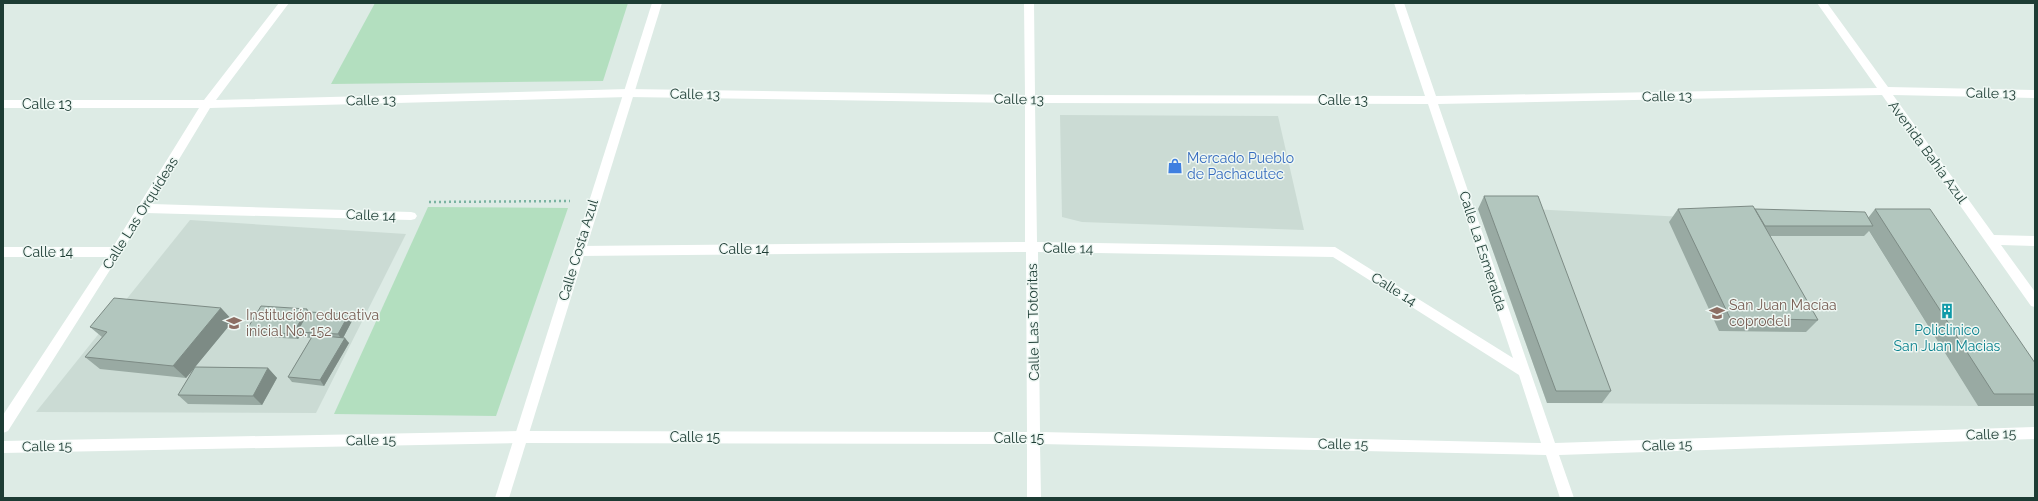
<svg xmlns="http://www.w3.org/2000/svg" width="2038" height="501" font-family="Raleway,sans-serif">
<rect width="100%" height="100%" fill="#ddebe5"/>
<!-- built -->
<g fill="#cbdbd4">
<path d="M1060,115L1278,116L1304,230L1082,222L1062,217Z"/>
<path d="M1478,209H1531L1703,218L1863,222L1978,406L1547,403Z"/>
<path d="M190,220L406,234L316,413L36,412Z"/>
</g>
<!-- green -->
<g fill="#b3dfbf">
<path d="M375,3H628L603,81L331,84Z"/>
<path d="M428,207L568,208L496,416L334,414Z"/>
</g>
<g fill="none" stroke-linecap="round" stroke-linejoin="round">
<!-- path -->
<path stroke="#79b2a1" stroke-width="2.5" stroke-dasharray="2 3" stroke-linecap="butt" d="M429,202L570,201"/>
<!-- minor -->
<path fill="#fff" fill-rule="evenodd" d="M279,3H289L216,100L628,89L1025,95L1024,3H1034L1035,95L1425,96L1394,3H1404L1436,96L1877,88L1817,3H1827L1888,87L2035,90V98L1893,95L1994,235L2035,236V246L2001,245L2035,292V307L2031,306L1882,95L1438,104L1555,443L2035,427V439L1559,455L1574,498H1560L1546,455L1040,444L1041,498H1027V444L520,443L3,453V441L520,431L1027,432L1026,252L579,256L575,254L573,251L575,248L579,246L1025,242V103L628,97L210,108L152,204L411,212L415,213L417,216L415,219L411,220L146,213L8,431L3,433V415L107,257H3V247H113L199,108H3V100H204ZM1035,103L1428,104L1513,358L1335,247L1037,242ZM1038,252L1333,257L1519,375L1541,443L1040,432Z"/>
<!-- tertiary -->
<path fill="#fff" fill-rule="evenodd" d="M652,3H662L509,498H495Z"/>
</g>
<!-- wall -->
<g fill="#99aaa3">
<path d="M1484,196L1611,391L1602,403H1547L1478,209Z"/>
<path d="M1678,209H1755L1868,218L1875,209L2035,363V406H1978L1869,231L1864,236H1770L1818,320L1806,332L1719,331L1669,222Z"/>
<path d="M221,308L233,321L195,367L268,368L277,378L262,405L188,404L178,395L193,370L186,378L100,369L85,357L102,337L90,327Z"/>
<path d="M310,312L353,319L343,338L349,343L324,386L292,382L288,377L311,338L302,337L300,336L298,339L251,336L246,331Z"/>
</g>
<!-- shaded-wall -->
<g fill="#7d8b85">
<path d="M221,308L233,321L186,378L173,366Z"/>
<path d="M307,309L312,315L297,332L300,336L298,339L293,334Z"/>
<path d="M349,314L353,319L342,340L338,334Z"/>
<path d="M345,338L349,343L324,386L320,380Z"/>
<path d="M268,368L277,378L262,405L253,396Z"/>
</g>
<!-- building -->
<g fill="#b2c6be" stroke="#7d8b85">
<path d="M1484,196H1538L1611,391H1556Z"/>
<path d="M1753,206L1818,320L1730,318L1678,209Z"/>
<path d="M1755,209L1865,212L1873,226H1765Z"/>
<path d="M1875,209H1930L2035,363V394H1994Z"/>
<path d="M114,298L221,308L173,366L85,357L107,332L90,327Z"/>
<path d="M261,306L307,309L293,334L246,331Z"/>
<path d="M308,312L349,314L338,334L297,332Z"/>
<path d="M313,335L345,338L320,380L288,377Z"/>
<path d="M195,367L268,368L253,396L178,395Z"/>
</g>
<!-- icons -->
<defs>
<g id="shop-bare" transform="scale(1.2)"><path d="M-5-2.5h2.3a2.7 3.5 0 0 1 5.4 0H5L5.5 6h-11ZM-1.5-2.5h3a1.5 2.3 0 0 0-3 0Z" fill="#3f7fe0" stroke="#eef7f3" stroke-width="2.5" paint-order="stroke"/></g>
<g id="building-bare" transform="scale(1.2)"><path d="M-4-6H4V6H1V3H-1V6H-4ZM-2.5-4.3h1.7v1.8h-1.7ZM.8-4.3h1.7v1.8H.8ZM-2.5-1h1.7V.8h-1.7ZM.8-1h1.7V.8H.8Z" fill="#0f9aa8" stroke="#eef7f3" stroke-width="2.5" paint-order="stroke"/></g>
<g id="school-bare" transform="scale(1.2)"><path d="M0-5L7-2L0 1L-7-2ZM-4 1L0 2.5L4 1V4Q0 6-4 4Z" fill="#8d6e63" stroke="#eef7f3" stroke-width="2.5" paint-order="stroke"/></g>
</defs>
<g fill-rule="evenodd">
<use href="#shop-bare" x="1175" y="166"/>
<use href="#building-bare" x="1947" y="311"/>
<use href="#school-bare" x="1717" y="313"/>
<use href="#school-bare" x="234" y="323"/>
</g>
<g text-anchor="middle" stroke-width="3" stroke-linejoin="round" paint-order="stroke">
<!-- street labels -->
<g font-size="14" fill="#1d3c34" stroke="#eef7f3">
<text transform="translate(1991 93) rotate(1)" y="5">Calle 13</text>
<text transform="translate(695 94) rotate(1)" y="5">Calle 13</text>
<text transform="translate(1667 96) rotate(-1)" y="5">Calle 13</text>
<text transform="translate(1019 99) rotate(1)" y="5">Calle 13</text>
<text transform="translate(371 100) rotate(-1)" y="5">Calle 13</text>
<text x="1343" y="105">Calle 13</text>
<text x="47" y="109">Calle 13</text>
<text transform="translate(1928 152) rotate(54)" y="5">Avenida Bahía Azul</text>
<text transform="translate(140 213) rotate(-58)" y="5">Calle Las Orquídeas</text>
<text transform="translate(371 215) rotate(2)" y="5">Calle 14</text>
<text transform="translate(1068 248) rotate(1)" y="5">Calle 14</text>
<text x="744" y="254">Calle 14</text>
<text transform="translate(578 250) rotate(-73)" y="5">Calle Costa Azul</text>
<text transform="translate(1483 251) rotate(72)" y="5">Calle La Esmeralda</text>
<text x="48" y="257">Calle 14</text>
<text transform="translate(1394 289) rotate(32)" y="5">Calle 14</text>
<text transform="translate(1033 322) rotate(-91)" y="5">Calle Las Totoritas</text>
<text transform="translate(1991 434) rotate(-2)" y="5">Calle 15</text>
<text x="695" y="442">Calle 15</text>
<text x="1019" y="443">Calle 15</text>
<text transform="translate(371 440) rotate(-1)" y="5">Calle 15</text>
<text transform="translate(1343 444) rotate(1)" y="5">Calle 15</text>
<text transform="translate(1667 445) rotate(-2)" y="5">Calle 15</text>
<text transform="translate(47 446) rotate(-1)" y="5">Calle 15</text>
</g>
<!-- shop labels -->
<g font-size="14" fill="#366cbe" stroke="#eef7f3" text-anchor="start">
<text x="1187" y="163">Mercado Pueblo<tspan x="1187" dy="16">de Pachacutec</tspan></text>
</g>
<!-- education labels -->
<g font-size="14" fill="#785e54" stroke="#eef7f3" text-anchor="start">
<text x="1729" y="310">San Juan Macíaa<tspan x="1729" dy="16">coprodeli</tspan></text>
<text x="246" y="320">Institución educativa<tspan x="246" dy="16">inicial No. 152</tspan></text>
</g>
<!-- culture labels -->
<g font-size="14" fill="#0d838f" stroke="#eef7f3">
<text x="1947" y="335">Policlinico<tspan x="1947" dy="16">San Juan Macias</tspan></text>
</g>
</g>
<!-- border -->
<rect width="2038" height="501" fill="none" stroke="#1d3c34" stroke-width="8"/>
</svg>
